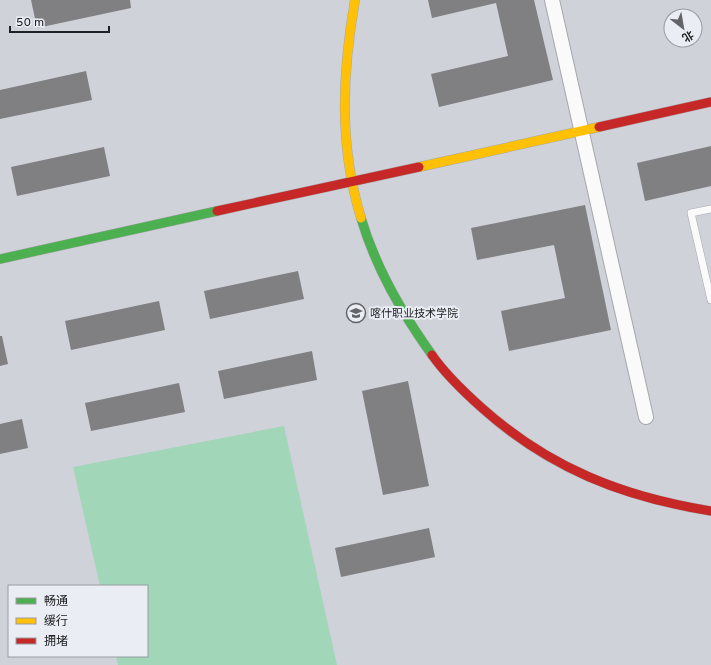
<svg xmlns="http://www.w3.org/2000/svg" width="711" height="665" font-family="Overpass,'Noto Sans SC',sans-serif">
<rect width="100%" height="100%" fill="#dfe0e3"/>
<!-- built -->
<path fill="#cfd2d9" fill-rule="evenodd" d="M0,0H711V665H0ZM671,16H695V40H671ZM9,586H147V656H9Z"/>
<!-- green -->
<path fill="#a2d6b9" d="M284,426L337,665H118L116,656H147V586H100L73,467Z"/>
<!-- building -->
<g fill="#808083">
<path d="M31,0H130L131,8L37,28Z"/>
<path d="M428,0H534L553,80L439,107L431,74L508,56L496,3L432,18Z"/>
<path d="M86,71L92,100L0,119V90Z"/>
<path d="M711,146V186L645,201L637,163Z"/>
<path d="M104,147L110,176L17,196L11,167Z"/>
<path d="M585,205L611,330L509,351L501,311L565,298L554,245L477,260L471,228Z"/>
<path d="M298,271L304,299L210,319L204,291Z"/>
<path d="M159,301L165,330L71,350L65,321Z"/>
<path d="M0,336H2L8,364L0,366Z"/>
<path d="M312,351L317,380L224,399L218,371Z"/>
<path d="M408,381L429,486L383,495L362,391Z"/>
<path d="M179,383L185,412L91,431L85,403Z"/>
<path d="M22,419L28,448L0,454V424Z"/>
<path d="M429,528L435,557L341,577L335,548Z"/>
</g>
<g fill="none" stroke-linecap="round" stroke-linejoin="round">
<!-- lane casing -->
<g stroke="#a7a8aa" stroke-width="8">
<path id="lane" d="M711,209L691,213L711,300"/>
</g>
<!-- street casing -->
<g stroke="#a7a8aa" stroke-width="16">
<path id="street" d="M552,0L646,417"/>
</g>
<!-- fast casing -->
<g stroke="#a7a8aa" stroke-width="10">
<g id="fast">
<path d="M361,218C376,269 402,313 432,355"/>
<path d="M0,259L217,211"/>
</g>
</g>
<!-- slow casing -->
<g stroke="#a7a8aa" stroke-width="10">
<g id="slow">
<path d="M355,0C342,74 339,146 361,218"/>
<path d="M419,167L599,127"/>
</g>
</g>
<!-- jam casing -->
<g stroke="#a7a8aa" stroke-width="10">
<g id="jam">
<path d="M599,127L711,102"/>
<path d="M217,211L419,167"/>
<path d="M432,355C446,375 464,392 482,408C549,468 623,497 711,511"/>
</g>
</g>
<!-- lane -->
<use href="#lane" stroke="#fafafb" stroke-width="7"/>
<!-- street -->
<use href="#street" stroke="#fafafb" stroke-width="14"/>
<!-- fast -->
<use href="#fast" stroke="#4caf50" stroke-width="9"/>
<!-- slow -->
<use href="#slow" stroke="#ffc107" stroke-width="9"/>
<!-- jam -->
<use href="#jam" stroke="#c62828" stroke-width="9"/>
</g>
<!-- icons -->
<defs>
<g id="university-ring" transform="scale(1)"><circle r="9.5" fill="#eaedf3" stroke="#636467" stroke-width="1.5"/><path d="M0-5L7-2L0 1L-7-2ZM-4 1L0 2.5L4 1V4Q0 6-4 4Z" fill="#636467"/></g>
</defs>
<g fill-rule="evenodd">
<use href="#university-ring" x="356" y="313"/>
</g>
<g text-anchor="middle" stroke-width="4" stroke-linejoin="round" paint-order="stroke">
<!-- poi labels -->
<g font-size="11" fill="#202124" stroke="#eaedf3" text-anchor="start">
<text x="370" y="317">喀什职业技术学院</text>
</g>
</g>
<!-- legend -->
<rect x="8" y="585" width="140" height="72" fill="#eaedf3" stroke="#999ba0"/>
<rect x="16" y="598" width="20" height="6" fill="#4caf50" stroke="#999ba0"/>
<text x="44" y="605" font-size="12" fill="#202124">畅通</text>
<rect x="16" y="618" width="20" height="6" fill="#ffc107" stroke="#999ba0"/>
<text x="44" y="625" font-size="12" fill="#202124">缓行</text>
<rect x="16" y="638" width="20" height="6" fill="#c62828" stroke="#999ba0"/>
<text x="44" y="645" font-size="12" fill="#202124">拥堵</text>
<!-- north arrow -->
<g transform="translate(683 28) rotate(149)"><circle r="19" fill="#eaedf3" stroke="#999ba0"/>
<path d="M0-3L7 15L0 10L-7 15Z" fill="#636467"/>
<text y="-6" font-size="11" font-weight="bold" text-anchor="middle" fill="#202124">北</text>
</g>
<!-- scale -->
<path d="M10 26v6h99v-6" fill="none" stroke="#202124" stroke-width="2"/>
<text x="16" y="26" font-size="12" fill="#202124" stroke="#eaedf3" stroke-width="3" paint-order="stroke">50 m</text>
</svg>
